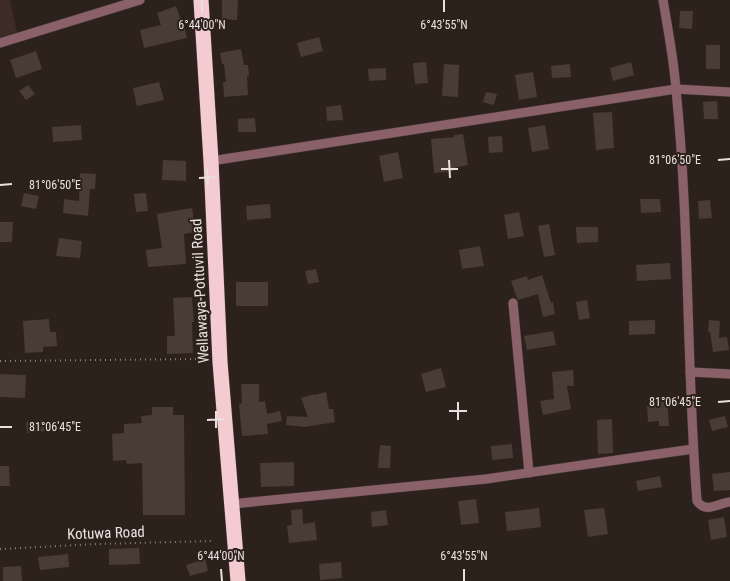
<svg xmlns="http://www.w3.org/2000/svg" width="730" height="581" font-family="'Roboto Condensed',sans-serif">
<rect width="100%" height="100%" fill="#2d211c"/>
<!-- education -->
<path fill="#3d2b25" d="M0,0H10L17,33L0,37Z"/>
<!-- building -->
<g fill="#483c35">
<path d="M222,0H238L237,20L222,19Z"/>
<path d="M176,6L181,20L183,19L187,38L144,48L140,30L161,25L157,13Z"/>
<path d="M680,11H693L692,29L679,28Z"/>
<path d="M319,37L323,51L301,57L297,43Z"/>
<rect x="706" y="45" width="14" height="24"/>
<path d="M241,49L244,65H248L249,76H247L248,95L224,97L223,82H226L224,64H222L220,53Z"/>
<path d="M36,51L42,69L16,78L10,60Z"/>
<path d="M426,62L428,83L415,84L413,63Z"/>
<path d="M631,62L634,75L613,81L610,68Z"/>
<path d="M444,64L459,65L458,97L442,96Z"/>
<path d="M570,64L571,77L552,78L551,66Z"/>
<path d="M386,68V80L369,81L368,69Z"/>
<path d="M533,72L537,97L519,100L515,75Z"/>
<path d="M159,82L164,100L137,106L133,88Z"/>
<path d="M28,85L35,94L26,100L19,91Z"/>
<path d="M486,92L497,94L494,105L483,102Z"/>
<path d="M717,101L718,119H704L703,102Z"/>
<path d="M341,105L343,120L327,121L326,107Z"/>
<path d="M612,112L614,148L596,150L593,113Z"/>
<path d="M255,118L256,132H238V119Z"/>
<path d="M81,125L82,140L53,142L52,127Z"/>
<path d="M545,125L549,149L532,152L528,128Z"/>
<path d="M463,134L468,165L453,168V171L434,173L431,139L454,137V135Z"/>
<path d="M502,136L503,152L489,153L488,137Z"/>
<path d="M398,152L403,178L384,182L379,156Z"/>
<path d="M163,160L186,161V181L162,180Z"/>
<path d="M80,173L96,174L95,189H90L88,216L63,213L64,199L79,201Z"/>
<path d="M24,193L39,196L36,209L21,206Z"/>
<path d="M146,193L148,211L136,212L134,194Z"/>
<path d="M640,199H660L661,212L641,213Z"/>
<path d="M710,200L712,218L699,219L698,201Z"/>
<path d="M270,204L271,218L247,220L246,206Z"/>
<path d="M192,208L196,232L184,234L186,264L148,267L146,250L162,248L157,214Z"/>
<path d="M519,212L524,236L508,239L504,215Z"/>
<path d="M0,222H13L12,242H0Z"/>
<path d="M549,224L555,255L544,257L538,226Z"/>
<path d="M576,227H598V242L577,243Z"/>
<path d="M59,238L82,241L80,258L56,256Z"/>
<path d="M480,246L484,266L462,269L459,250Z"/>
<path d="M670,263L671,279L637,281L636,265Z"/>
<path d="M316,269L319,282L308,284L305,271Z"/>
<path d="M542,275L551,303L553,302L555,314L543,317L538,294L518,300L517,298L511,281L527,276L528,280Z"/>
<rect x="236" y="282" width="32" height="24"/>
<path d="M192,297L194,322H192L193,353L167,354V336H175L173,298Z"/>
<path d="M587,300L590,318L579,320L576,302Z"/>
<path d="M49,319L50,332H56L57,346L43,347V352L25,353L23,321Z"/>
<path d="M655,320V334L629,335V321Z"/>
<path d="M709,320L720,321L719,338L727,337L729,350L713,352L710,332H708Z"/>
<path d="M553,331L556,345L527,350L524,336Z"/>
<path d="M441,368L446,387L426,392L421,374Z"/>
<path d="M573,370L574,386H567L571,409L543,415L540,401L554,399L552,372Z"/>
<path d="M0,374L26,375L25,398L0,397Z"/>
<path d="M241,384H259V402L265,401L267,414L280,411L282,421L267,424L268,434L242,436L239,404L242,403Z"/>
<path d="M326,392L329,409H333L335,422L305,427L286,425L287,416L308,417L301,398L314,394V395Z"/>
<path d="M658,397H667L669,426H659V421L648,422L647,406L658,405Z"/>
<path d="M152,407H173V415H184L185,515H143L142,463L127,464L126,460L113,461L112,434L124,433V424L142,423L141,416L152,415Z"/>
<path d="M725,416L728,427L712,431L709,420Z"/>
<path d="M612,419L613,453L598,454L597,420Z"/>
<path d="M44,420L45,431L27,433L26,422Z"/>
<path d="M512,444L513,458L492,460L491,446Z"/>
<path d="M380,445L391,446L390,468H378Z"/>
<path d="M294,462V486L261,487L260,463Z"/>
<path d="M0,466H9L10,486H0Z"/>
<path d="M730,472V490L714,491L712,474Z"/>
<path d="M660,476L662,487L638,491L636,481Z"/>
<path d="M476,499L479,523L461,525L458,501Z"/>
<path d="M539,508L541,527L507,531L505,512Z"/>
<path d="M604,508L608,534L588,537L584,510Z"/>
<path d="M302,509L303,524L315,522L317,540L289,543L287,526L292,525L291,510Z"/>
<path d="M386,510L388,525L372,527L371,512Z"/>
<path d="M724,517L727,537L711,540L708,520Z"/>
<path d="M139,548L140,564L109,565V549Z"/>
<path d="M68,554L69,567L40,570L38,557Z"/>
<path d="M205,559L208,571L190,576L186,565Z"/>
<path d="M341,562L342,578L320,580L319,564Z"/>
<path d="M21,566L22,581H3V567Z"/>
</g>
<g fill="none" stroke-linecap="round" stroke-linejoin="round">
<!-- street casing -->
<g stroke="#473c37" stroke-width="10">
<g id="street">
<path d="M663,0C668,30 674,60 676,90C690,226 686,364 697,501C706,514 718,503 730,502"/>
<path d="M0,43L140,0"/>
<path d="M211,161L676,89L730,92"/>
<path d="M513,303L529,473"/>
<path d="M690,372L730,374"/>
<path d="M232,504L486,479L693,449"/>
</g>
</g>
<!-- highway casing -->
<g stroke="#473c37" stroke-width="16">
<path id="highway" d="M201,0L211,161L220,362L238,581"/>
</g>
<!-- path -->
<g stroke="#8a807b" stroke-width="2" stroke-dasharray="1 4" stroke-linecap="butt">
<path d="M0,361L202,359"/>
<path d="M0,549L97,544L212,541"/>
</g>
<!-- street -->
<use href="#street" stroke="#8b6169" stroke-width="9"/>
<!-- highway -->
<use href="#highway" stroke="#f5cbd2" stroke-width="15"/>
</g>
<!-- ticks -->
<path fill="none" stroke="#e9e1dd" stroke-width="2" d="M202,0V12M444,0V12M449,160L450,178M718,160L730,159M207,169L208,186M441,169H458M199,178L216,177M0,185L12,184M458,402V420M718,402L730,401M216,411V428M449,411H467M207,420L225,419M0,427H12M221,569L222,581M464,569V581"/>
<g text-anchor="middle" stroke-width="4" stroke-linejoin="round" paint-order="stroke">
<!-- street labels -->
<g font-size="15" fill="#e9e1dd" stroke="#2d211c">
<text transform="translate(200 291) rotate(-93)" y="5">Wellawaya-Pottuvil Road</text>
<text transform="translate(106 533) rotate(-2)" y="5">Kotuwa Road</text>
</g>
</g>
<g font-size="12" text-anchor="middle" fill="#e9e1dd" stroke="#2d211c" stroke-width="4" stroke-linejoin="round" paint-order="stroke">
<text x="202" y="29">6°44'00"N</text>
<text x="444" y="29">6°43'55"N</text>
<text x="675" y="164">81°06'50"E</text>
<text x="55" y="189">81°06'50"E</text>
<text x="675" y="406">81°06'45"E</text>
<text x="55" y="431">81°06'45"E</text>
<text x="221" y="560">6°44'00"N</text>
<text x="464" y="560">6°43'55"N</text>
</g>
</svg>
